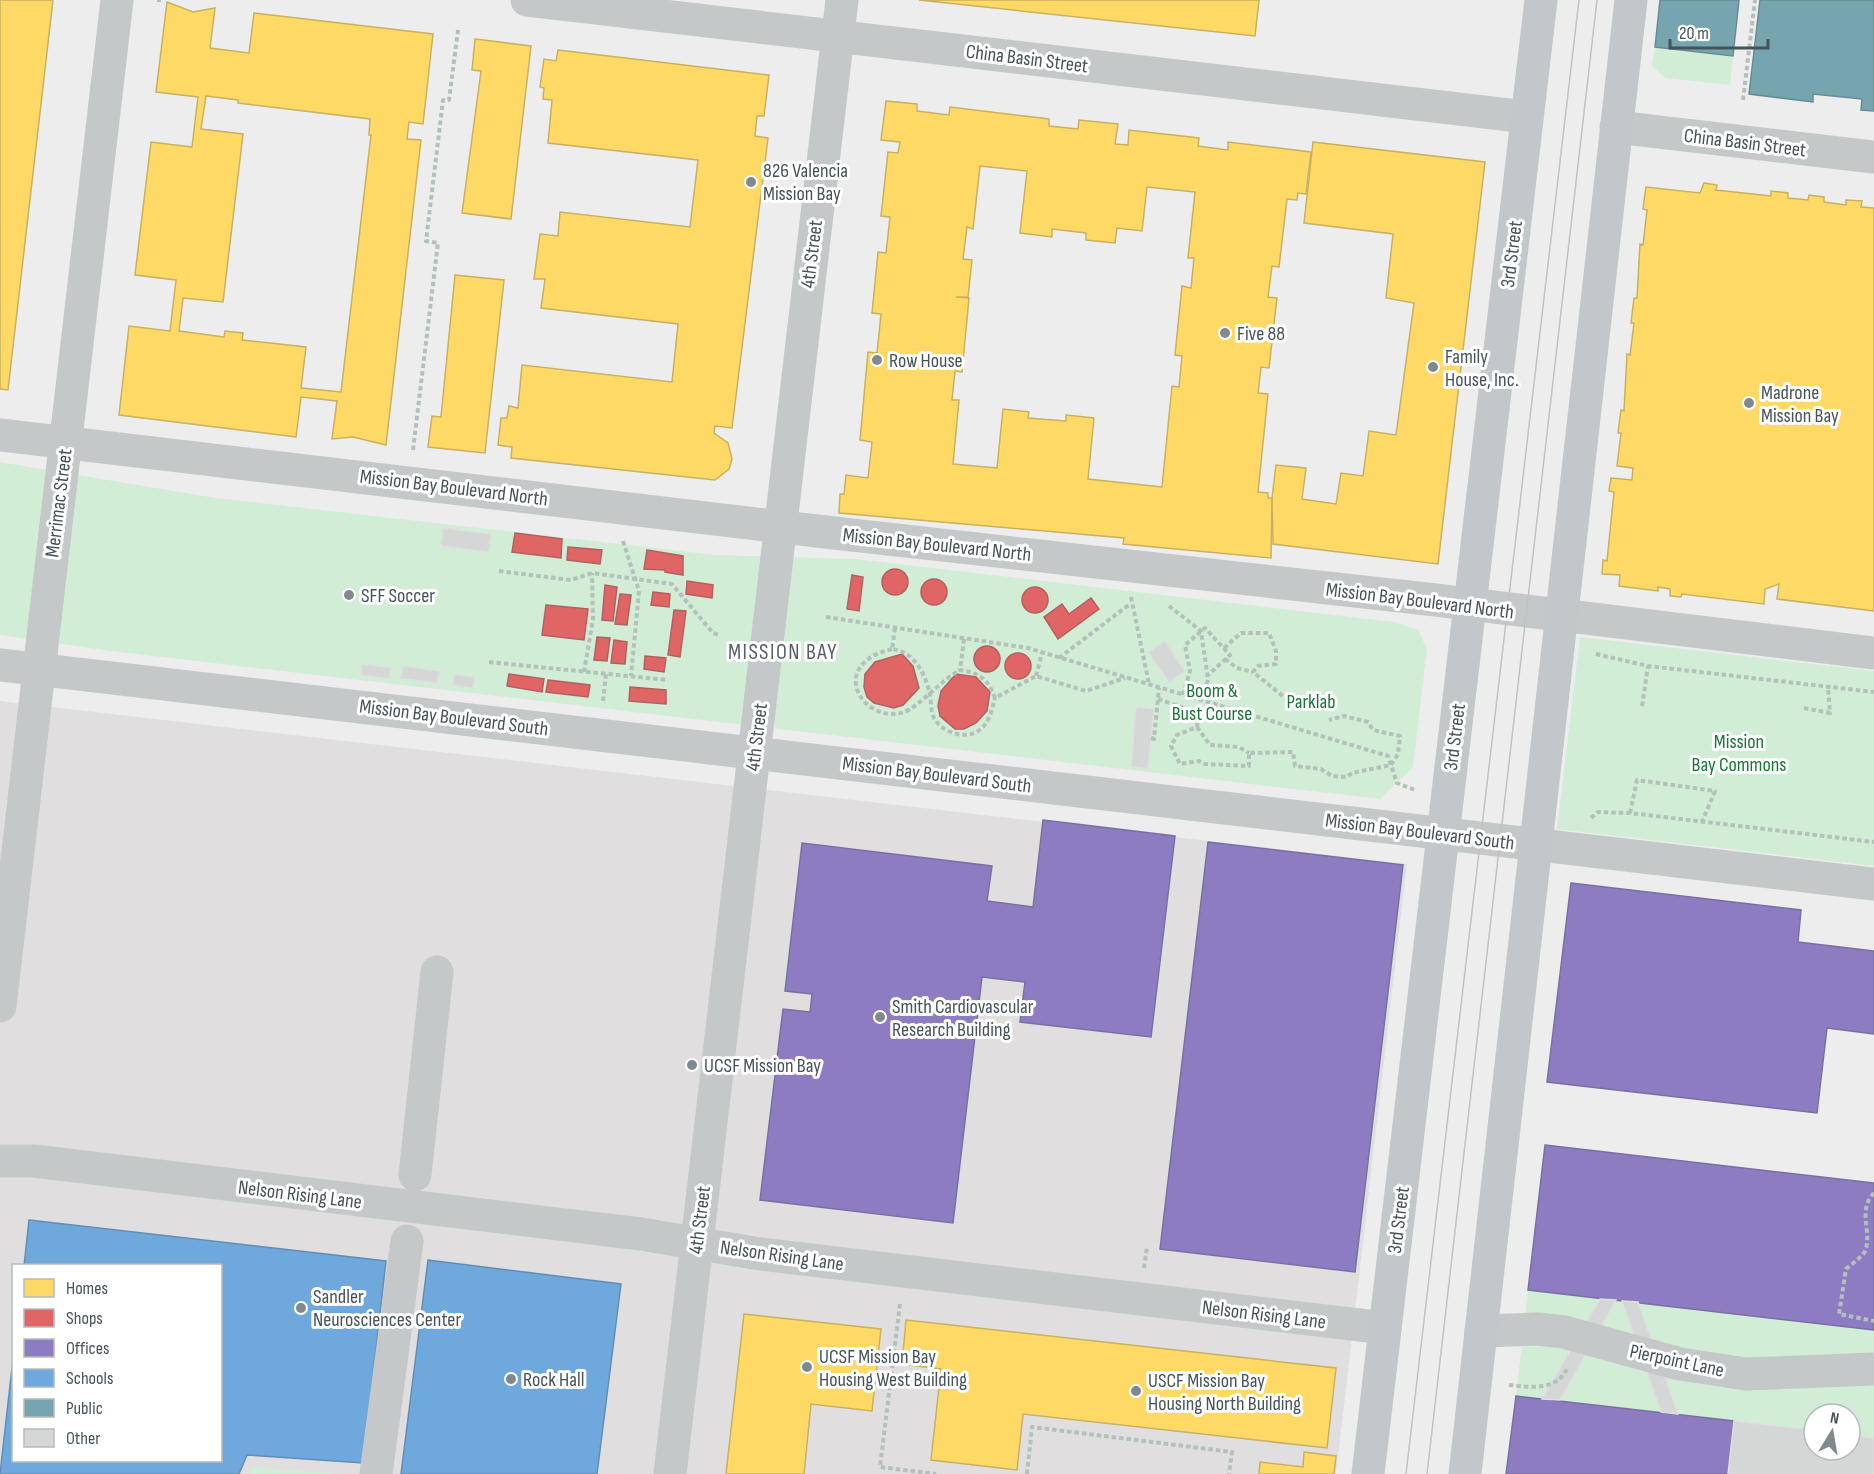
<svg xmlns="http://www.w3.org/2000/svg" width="1874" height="1474" font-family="'Sofia Sans Condensed',sans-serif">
<rect width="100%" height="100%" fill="#eeeded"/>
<!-- education -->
<path fill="#e0dedf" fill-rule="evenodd" d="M0,701L1407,864L1336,1474H0ZM14,1266H220V1460H14Z"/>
<!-- green -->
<g fill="#d1edd6">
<path d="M1655,47L1733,56L1730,85L1665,78L1652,66Z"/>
<path d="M0,462L216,498L716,555L855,559L1393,622L1418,630L1427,649L1413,767L1380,799L111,651L0,635Z"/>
<path d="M1580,637L1874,671V866L1557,829Z"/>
<path d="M1874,1183V1438L1850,1435V1414H1814V1430L1516,1396L1528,1290L1819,1323Z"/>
<path d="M252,1467L339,1474H249Z"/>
</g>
<!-- homes -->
<g fill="#ffd966" stroke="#c7b162" stroke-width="1.5" fill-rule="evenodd">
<path d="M0,0H53L8,390L0,389Z"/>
<path d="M919,0H1259L1255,36Z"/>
<path d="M167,2L193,12L215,8L210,48L249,53L254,13L433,34L423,124L409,122L407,139L421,140L386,445L353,437L332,439L337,401L301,397L296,437L119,415L129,326L170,331L176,280L135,275L151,142L192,147L198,97L156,92ZM206,96L238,100V103L370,119L369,135H371L341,392L301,388L306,347L242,340L243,333L225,331L224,337L179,331L183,298L223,302L243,134L201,129Z"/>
<path d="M475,39L531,46L511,219L462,213L481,71L472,70Z"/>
<path d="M558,50L769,75L764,116H757L755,136L768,138L732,428L715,426L714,433L728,443L732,459L729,469L715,480L511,458L512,447L498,445L501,418H507L509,406L518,408L522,365L672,382L678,324L541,308L545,279H534L540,234L558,236L560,212L690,227L698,160L548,143L552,100L543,99L544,88L540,87L544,59L556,61Z"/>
<path d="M886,101L917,104V111L949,115L950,107L1049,119V126L1078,129L1079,120L1118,124L1115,144L1128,145L1129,130L1199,138L1198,146L1228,150V142L1311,152L1306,194L1298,193L1297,200L1287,199L1279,267L1272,266L1268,297L1277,298L1269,368L1261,367L1258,393L1268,394L1258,492L1268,493V498H1272L1271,558L1123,544L1124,538L839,513L840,494H844L846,475L868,478L872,442L860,440L868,352L877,353L881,314L872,313L878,252L886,253L890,217L881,216L888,152L898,153L900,142L881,140ZM980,166L1027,171L1020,233L1052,237V229L1086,233V240L1115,243L1117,228L1142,231L1147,187L1195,192L1188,258H1194L1191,288L1182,286L1175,355L1182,356L1179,387L1172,386L1162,487L1088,479L1094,418L1066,415V421L1028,418L1029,412L1003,409L997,468L953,464L959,400H952L955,371L962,372L969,298L956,297H968L972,260L963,259L967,227L973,229Z"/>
<path d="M1313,142L1485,162L1438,564L1273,544L1272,498L1276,465L1306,468L1302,499L1336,504L1341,473L1363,476L1369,431L1396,435L1414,303L1386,298L1393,234L1304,223Z"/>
<path d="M1704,183L1717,185L1716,190L1771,196V191L1788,193V198L1808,200L1809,195L1824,197V202L1846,205V200L1862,201L1861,207L1874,208V611L1777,599L1779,584L1765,589L1764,604L1682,594L1681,597L1670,596V589L1658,587V591L1619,586L1620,575L1602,574L1603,560L1607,561L1614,492L1609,491L1611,478L1632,480L1633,468L1617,466L1621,433H1618L1621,410L1624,411L1627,354L1630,355L1634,323H1631L1634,298H1637L1640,244L1643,245L1647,210L1643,209L1646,187L1700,193Z"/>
<path d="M455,275L504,280L485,453L428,447L432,416L441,417Z"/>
<path d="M744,1314L881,1329L872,1411L811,1404L804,1474H726Z"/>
<path d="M906,1320L1336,1368L1327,1448L1023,1414L1017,1470L931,1460L941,1369L902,1364Z"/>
<path d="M1304,1452L1336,1456L1334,1474H1259L1260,1462L1303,1467Z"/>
</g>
<!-- shops -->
<g fill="#e06666" stroke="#b26062" stroke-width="1.5">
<path d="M515,533L562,539L561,558L512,552Z"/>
<path d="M568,547L602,550L600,564L567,560Z"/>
<path d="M647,550L683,556V575L665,572V570L644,569Z"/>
<circle cx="895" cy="582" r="13"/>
<path d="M852,575L863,577L859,611L847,609Z"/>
<circle cx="934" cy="592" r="13"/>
<path d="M687,581L713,585L712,598L686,594Z"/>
<path d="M605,585L617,587L613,621L602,620Z"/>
<circle cx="1035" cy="600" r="13"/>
<path d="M653,592L670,594L669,607L651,605Z"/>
<path d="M620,594L631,595L627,625L615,624Z"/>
<path d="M1091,598L1099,609L1058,639L1044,617L1062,604L1069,614Z"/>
<path d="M546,605L588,609L584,640L542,635Z"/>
<path d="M674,610L686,611L680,657L668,655Z"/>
<path d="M597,637L610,638L607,661L594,660Z"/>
<path d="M614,640L627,642L625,664L611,663Z"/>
<circle cx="987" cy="659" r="13"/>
<circle cx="1018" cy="666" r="13"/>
<path d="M902,654L913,666L919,688L903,705L894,708L874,703L867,697L864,687L865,674L875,662Z"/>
<path d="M645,656L666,658L664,672L644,669Z"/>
<path d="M509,674L544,679L542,692L507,686Z"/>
<path d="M956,674L976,677L990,692L987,711L976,723L964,729H955L940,716L938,706L941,691Z"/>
<path d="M548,680L590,685L588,697L546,692Z"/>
<path d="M630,687L666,690V704L629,701Z"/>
</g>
<!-- offices -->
<g fill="#8e7cc3" stroke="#7870a3" stroke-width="1.5">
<path d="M1043,820L1175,836L1151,1037L1020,1022L1025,982L982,977L953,1223L760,1200L783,1009L810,1012L812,994L785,991L802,843L992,866L987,901L1033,907Z"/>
<path d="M1208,842L1403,865L1355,1272L1160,1249Z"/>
<path d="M1571,883L1801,910L1798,942L1874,951V1034L1827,1028L1817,1113L1547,1082Z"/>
<path d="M1545,1145L1874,1183V1330L1528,1290Z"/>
<path d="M1516,1396L1734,1421L1728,1474H1506Z"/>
</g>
<!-- schools -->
<g fill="#6fa8dc" stroke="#628eb5" stroke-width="1.5">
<path d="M29,1220L386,1261L363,1463L247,1455L239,1474H0L14,1350V1460H220V1266H24Z"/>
<path d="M428,1260L621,1284L597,1474H401Z"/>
</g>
<!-- public -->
<g fill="#76a5af" stroke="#678c95" stroke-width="1.5">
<path d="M1660,0H1739L1733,56L1655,47Z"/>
<path d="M1760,0H1874V111L1861,110L1862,99L1813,94V102L1749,94Z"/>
</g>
<!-- building -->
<g fill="#d5d6d6" stroke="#dfdfe0" stroke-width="1.5">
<path d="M443,528L491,534L489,552L441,546Z"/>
<path d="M1165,641L1185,671L1169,682L1148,652Z"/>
<path d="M362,664L391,668L389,679L361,675Z"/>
<path d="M403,666L439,671L437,683L401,679Z"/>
<path d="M454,674L474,677L473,688L453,685Z"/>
<path d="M1136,707L1154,709L1148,769L1131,767Z"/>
<path d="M1600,1299L1616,1300L1560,1400L1542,1399Z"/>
<path d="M1622,1301L1638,1302L1678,1414L1661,1412Z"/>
<path d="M1734,1421L1814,1430V1450H1850V1435L1874,1438V1474H1728Z"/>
</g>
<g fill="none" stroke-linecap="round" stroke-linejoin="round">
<!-- path -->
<g stroke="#b4c0ba" stroke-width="4" stroke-dasharray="4.5 3" stroke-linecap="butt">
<path d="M157,0H161"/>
<path d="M1743,100L1755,0"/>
<path d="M413,450L438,243L426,241L443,100H449L458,30"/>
<path d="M623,541L639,591L631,676"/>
<path d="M499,571L571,580L592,573L672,584L713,633L719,635"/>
<path d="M1131,597L1149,684"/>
<path d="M1169,606L1201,631L1208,679L1203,701"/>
<path d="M826,617L1028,648L1388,756L1397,783L1415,790"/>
<path d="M895,628L892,649C914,651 926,675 930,695C931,702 931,712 934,718C943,734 969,741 982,728C990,720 992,709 995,698"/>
<path d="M964,639L960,670C980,673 988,679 995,698L1036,676L1086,691L1125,678"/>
<path d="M1224,648L1241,633H1269L1276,651V664L1258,666L1253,672L1289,701"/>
<path d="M892,649C882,652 873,654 866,661C839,683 870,723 904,712C920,706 940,681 960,670"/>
<path d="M1596,654L1648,666L1874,692"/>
<path d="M1059,658L1130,604"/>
<path d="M1225,659L1237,668L1253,672"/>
<path d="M489,662L668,680"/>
<path d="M584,672L593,619L592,573"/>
<path d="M1036,676L1042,653"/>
<path d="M1183,695L1190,671L1185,645L1205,628L1230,655L1207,676"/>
<path d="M1158,699L1198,713L1197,727L1177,735L1171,746L1180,764L1199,761L1205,764L1249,766V753L1293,752L1295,766L1321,769L1332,776L1347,777L1352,773L1391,765L1398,754L1400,736L1373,730L1368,722L1344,716L1329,720"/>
<path d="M603,701L606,674"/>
<path d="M1642,706L1648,666"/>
<path d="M1804,708L1830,713L1828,687"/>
<path d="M1197,727L1210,745L1239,747L1249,753"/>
<path d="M1151,738L1154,739L1159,688"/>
<path d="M1630,813L1637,780L1715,791L1702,822"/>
<path d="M1591,818L1598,812L1630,813L1874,842"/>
<path d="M1874,1193C1856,1211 1874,1235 1864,1253C1859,1259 1852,1264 1846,1269L1839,1314L1874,1321"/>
<path d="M1144,1268L1147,1247"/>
<path d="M900,1304L880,1467L936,1474"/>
<path d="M1509,1385C1530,1387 1557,1392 1568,1367"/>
<path d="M1027,1474L1032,1427L1232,1452L1229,1474"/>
</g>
<!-- minor -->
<g stroke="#c4c8c9" stroke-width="33">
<path d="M527,0L1527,117"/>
<path d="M1616,127L1874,157"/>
<path d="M0,435L834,533L1427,599L1874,653"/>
<path d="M0,665L1874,884"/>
<path d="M0,1006L117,0"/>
<path d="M0,1161H34L641,1234L760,1254L1385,1328"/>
<path d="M415,1175L437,972"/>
<path d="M1481,1331L1538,1329L1564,1332L1680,1364L1746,1374L1874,1369"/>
<path d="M376,1474L407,1241"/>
<path d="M670,1474L842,0"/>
</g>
<!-- major -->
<g stroke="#c2c7c9" stroke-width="33">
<path d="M1368,1474L1541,0"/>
<path d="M1465,1474L1631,0"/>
</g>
<!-- tram -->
<g stroke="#c0c2c3" stroke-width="1.5">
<path d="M1406,1474L1579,0"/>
<path d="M1427,1474L1597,0"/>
</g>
</g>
<!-- markers -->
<g fill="#80898d" stroke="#fff" stroke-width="2">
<circle cx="751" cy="182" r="6"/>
<circle cx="1225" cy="333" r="6"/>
<circle cx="877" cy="360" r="6"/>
<circle cx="1433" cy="367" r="6"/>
<circle cx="1749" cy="403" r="6"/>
<circle cx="349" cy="595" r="6"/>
<circle cx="880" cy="1017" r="6"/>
<circle cx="692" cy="1065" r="6"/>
<circle cx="301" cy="1308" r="6"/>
<circle cx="807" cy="1367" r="6"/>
<circle cx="511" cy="1379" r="6"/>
<circle cx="1136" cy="1391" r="6"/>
</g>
<g text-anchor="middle" stroke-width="6" stroke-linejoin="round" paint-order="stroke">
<!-- street labels -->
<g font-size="20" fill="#455359" stroke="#fff">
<text transform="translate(1027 58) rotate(7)" y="7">China Basin Street</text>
<text transform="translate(1745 142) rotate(7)" y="7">China Basin Street</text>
<text transform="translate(811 254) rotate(-83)" y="7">4th Street</text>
<text transform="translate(1511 254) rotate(-83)" y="7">3rd Street</text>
<text transform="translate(454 487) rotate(7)" y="7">Mission Bay Boulevard North</text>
<text transform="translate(58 503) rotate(-83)" y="7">Merrimac Street</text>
<text transform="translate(937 544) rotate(6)" y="7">Mission Bay Boulevard North</text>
<text transform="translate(1420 600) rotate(7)" y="7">Mission Bay Boulevard North</text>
<text transform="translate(454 717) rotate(7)" y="7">Mission Bay Boulevard South</text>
<text transform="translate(756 737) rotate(-83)" y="7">4th Street</text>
<text transform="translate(1454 737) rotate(-83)" y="7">3rd Street</text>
<text transform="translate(937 774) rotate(7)" y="7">Mission Bay Boulevard South</text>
<text transform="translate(1420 831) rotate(7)" y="7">Mission Bay Boulevard South</text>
<text transform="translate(300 1194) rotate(7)" y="7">Nelson Rising Lane</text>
<text transform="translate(699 1220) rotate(-83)" y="7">4th Street</text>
<text transform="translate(1398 1220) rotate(-83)" y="7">3rd Street</text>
<text transform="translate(782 1255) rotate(8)" y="7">Nelson Rising Lane</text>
<text transform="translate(1264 1314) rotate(7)" y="7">Nelson Rising Lane</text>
<text transform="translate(1677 1360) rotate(12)" y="7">Pierpoint Lane</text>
</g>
<!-- poi labels -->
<g font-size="20" fill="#455359" stroke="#fff" text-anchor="start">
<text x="763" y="177">826 Valencia<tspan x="763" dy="23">Mission Bay</tspan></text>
<text x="1237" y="340">Five 88</text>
<text x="1445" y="363">Family<tspan x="1445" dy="23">House, Inc.</tspan></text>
<text x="889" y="367">Row House</text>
<text x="1761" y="399">Madrone<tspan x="1761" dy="23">Mission Bay</tspan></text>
<text x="361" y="602">SFF Soccer</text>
<text x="892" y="1013">Smith Cardiovascular<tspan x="892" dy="23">Research Building</tspan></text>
<text x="704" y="1072">UCSF Mission Bay</text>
<text x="313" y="1303">Sandler<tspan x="313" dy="23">Neurosciences Center</tspan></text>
<text x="819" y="1363">UCSF Mission Bay<tspan x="819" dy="23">Housing West Building</tspan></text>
<text x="523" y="1386">Rock Hall</text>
<text x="1148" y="1387">USCF Mission Bay<tspan x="1148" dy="23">Housing North Building</tspan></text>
</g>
<!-- park labels -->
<g font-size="20" fill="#187735" stroke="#fff">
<text x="1212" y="697">Boom &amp;<tspan x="1212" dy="23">Bust Course</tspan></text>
<text x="1311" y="708">Parklab</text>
<text x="1739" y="748">Mission<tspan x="1739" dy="23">Bay Commons</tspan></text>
</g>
<!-- quarter labels -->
<g font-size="22" letter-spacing="1.5" fill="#595e61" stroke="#fff">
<text x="783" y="659">MISSION BAY</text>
</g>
</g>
<!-- legend -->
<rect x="12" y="1264" width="210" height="198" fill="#ffffff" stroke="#b5babd" stroke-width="1.5"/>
<rect x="24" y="1279" width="30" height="18" fill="#ffd966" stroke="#b5babd" stroke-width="1.5"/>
<text x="66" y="1294" font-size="18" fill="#455359">Homes</text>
<rect x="24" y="1309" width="30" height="18" fill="#e06666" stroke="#b5babd" stroke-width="1.5"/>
<text x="66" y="1324" font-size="18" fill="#455359">Shops</text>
<rect x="24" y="1339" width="30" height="18" fill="#8e7cc3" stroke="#b5babd" stroke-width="1.5"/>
<text x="66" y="1354" font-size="18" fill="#455359">Offices</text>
<rect x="24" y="1369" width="30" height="18" fill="#6fa8dc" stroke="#b5babd" stroke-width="1.5"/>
<text x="66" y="1384" font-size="18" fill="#455359">Schools</text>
<rect x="24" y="1399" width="30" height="18" fill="#76a5af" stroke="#b5babd" stroke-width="1.5"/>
<text x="66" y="1414" font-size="18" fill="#455359">Public</text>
<rect x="24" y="1429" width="30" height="18" fill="#d5d6d6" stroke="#b5babd" stroke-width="1.5"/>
<text x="66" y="1444" font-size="18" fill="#455359">Other</text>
<!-- north arrow -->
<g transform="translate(1832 1432) rotate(11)"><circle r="28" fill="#ffffff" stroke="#b5babd" stroke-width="1.5"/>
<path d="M0-4.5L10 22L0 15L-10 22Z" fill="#80898d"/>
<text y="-9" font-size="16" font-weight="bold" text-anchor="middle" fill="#455359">N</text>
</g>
<!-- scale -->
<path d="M1670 39v9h98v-9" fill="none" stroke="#455359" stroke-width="3"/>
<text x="1679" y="39" font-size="18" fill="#455359" stroke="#ffffff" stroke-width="4.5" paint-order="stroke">20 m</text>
</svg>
